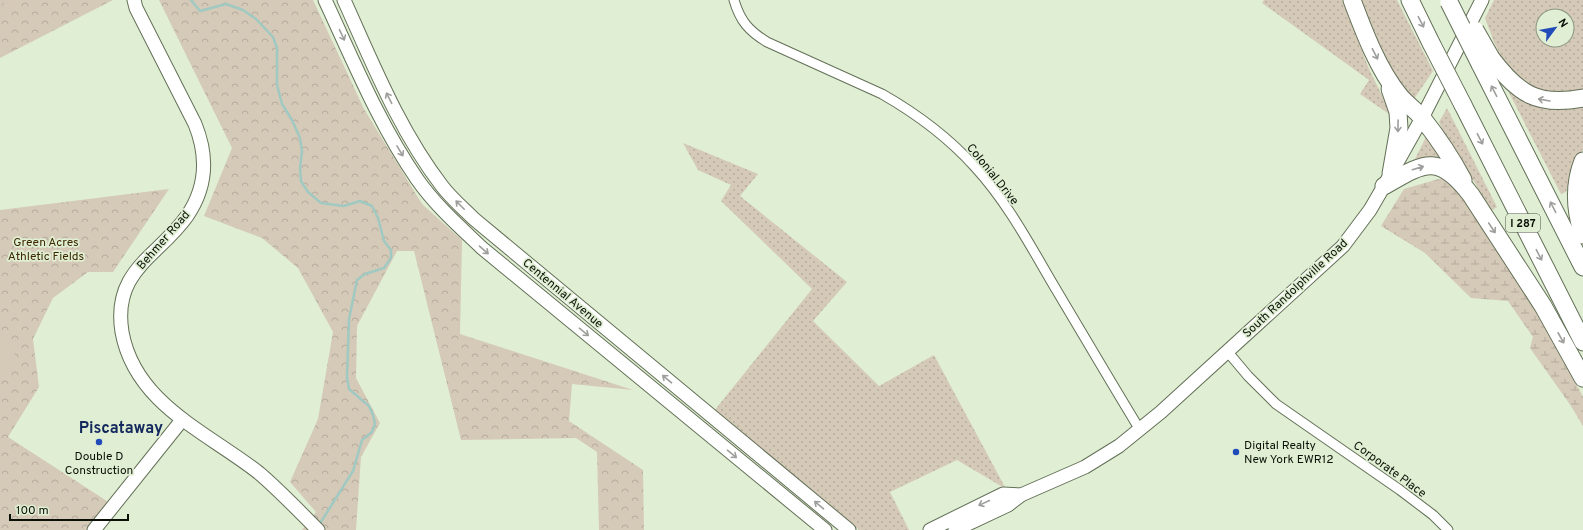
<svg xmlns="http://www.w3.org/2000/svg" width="1583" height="530" font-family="Overpass,sans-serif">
<defs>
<pattern id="grass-dots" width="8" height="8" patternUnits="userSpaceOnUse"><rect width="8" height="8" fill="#d5c9b8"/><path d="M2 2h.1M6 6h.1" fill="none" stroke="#b6ac9d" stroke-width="1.8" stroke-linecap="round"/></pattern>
<pattern id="forest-crowns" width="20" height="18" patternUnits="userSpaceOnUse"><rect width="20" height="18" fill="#d5c9b8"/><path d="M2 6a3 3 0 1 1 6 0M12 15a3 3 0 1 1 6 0" fill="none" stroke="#b6ac9d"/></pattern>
<pattern id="wetland-marsh" width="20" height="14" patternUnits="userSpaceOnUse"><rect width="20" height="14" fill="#d5c9b8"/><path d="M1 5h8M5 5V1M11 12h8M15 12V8" fill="none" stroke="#b6ac9d"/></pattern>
</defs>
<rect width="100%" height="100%" fill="#e0efd3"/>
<!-- grass -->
<g fill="url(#grass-dots)" fill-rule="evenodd">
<path d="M1264,0H1342L1369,69L1392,116L1360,94L1369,80L1262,3Z"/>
<path d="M1361,0H1397L1433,71L1414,99L1393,76Z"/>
<path d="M1494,0H1583V93H1540L1510,74L1494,42L1485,18ZM1543,16H1567V40H1543Z"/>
<path d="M1502,79L1583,102V149L1575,164L1566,192L1561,194Z"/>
<path d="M1447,108L1497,207L1491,211L1459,155L1448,142L1439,122Z"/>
<path d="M1426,137H1428L1452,168L1416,161L1415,159Z"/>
<path d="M683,143L758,174L740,196L847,282L813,321L879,386L934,355L1006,489L957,460L890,492L909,530H859L714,411L812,289L721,201L731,185L698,170Z"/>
</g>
<!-- forest -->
<g fill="url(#forest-crowns)">
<path d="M0,0H113L0,58Z"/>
<path d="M159,0H313L364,109L422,204L462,240L460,334L633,390L572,384L569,421L643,470L644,530H599L597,452L576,438L461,440L414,251H397L357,326L356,378L380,423L361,457L356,530H302L316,512L290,482L318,419L333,332L298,268L262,238L204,216L232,148Z"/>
<path d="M169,189L113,272H88L53,298L33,339L39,387L8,437L110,503L87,530H0V210Z"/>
</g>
<!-- wetland -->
<path fill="url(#wetland-marsh)" d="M1442,178L1456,184L1548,330L1583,397V426L1571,406L1530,348L1533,337L1508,301L1471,298L1425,253L1381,226L1404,189Z"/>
<!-- pitch -->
<g fill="#d5c9b8">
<path d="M6,0H14L0,21V9Z"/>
<path d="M0,334L20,343L0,385Z"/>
</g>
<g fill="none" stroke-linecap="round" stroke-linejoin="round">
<!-- stream -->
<path stroke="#a0c9c2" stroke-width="2.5" d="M191,0L200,11L226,4L243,10L256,19L273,37L277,48V85L282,104L292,120L300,138L302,151L300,168L301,181L308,192L321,203L344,206L360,201L372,206L378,218L384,241L391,250V258L384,268L365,274L357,280L349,319L347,377L349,389L369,406L373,415L375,424L372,432L362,440L353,471L319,525"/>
<!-- street casing -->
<g stroke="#637057" stroke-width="11">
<g id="street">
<path d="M734,0C740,21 749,31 767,42L882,94C917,114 949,138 975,167C1009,204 1032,249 1057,291C1085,338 1112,384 1140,430"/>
<path d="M1227,351L1248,376L1276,404L1400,490L1433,515L1448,530"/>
</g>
</g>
<!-- secondary casing -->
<g stroke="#637057" stroke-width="15">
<g id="secondary">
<path d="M134,0L136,8L195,124C208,156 207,187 187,216C159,256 112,270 122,332C135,404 207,432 259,473C279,490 299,511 318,530"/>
<path d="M325,0C353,60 379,124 417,179C435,205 459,226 482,248L825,530"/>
<path d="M344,0C373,64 399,130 442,186C451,198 463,208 474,219L849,530"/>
<path d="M94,530L182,420"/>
<path d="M930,530L1003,494L1021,495"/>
<path d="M955,530L1008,505L1021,495L1085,467L1119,446L1161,412L1343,246L1370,210L1384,186L1422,118L1482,0"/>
</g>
</g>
<!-- highway casing -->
<g stroke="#637057" stroke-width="19">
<g id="highway">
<path d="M1352,0C1364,32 1378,69 1399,95C1406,104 1416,110 1423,119C1438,138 1452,159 1463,180"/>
<path d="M1410,0L1431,43"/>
<path d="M1491,58C1518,94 1538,107 1583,98"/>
<path d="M1480,64L1583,267"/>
<path d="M1390,89L1398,112L1399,128L1391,174"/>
<path d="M1463,105L1583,342"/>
<path d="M1583,161C1573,186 1575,210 1583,235"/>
<path d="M1384,186C1424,163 1438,152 1471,195L1543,306L1583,378"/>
</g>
</g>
<!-- street -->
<use href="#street" stroke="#fff" stroke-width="9"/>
<!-- secondary -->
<use href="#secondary" stroke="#fff" stroke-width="13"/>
<!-- highway -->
<use href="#highway" stroke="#fff" stroke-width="17"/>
<!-- highway-bridge casing -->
<g stroke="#637057" stroke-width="19" stroke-linecap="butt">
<g id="highway-bridge">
<path d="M1449,2L1480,64"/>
<path d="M1475,30L1491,58"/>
<path d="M1431,43L1463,105"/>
</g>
</g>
<!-- highway-bridge -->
<use href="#highway-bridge" stroke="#fff" stroke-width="17"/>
</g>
<!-- one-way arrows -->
<defs><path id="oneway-shaft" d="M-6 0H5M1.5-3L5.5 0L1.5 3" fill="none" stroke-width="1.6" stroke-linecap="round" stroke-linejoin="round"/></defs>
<g stroke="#9d9f9c">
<use href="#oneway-shaft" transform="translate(1421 22) rotate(63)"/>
<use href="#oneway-shaft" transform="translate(342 35) rotate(65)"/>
<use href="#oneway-shaft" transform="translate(1375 54) rotate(63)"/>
<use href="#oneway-shaft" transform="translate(1494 91) rotate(-117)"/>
<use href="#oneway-shaft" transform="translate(389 98) rotate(-117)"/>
<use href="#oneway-shaft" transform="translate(1544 100) rotate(-170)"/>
<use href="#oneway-shaft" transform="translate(1398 126) rotate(91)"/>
<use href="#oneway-shaft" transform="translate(1480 139) rotate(63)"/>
<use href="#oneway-shaft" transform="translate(400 151) rotate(59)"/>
<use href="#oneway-shaft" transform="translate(1418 168) rotate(-16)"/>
<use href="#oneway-shaft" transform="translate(460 205) rotate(-135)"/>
<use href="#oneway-shaft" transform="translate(1553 207) rotate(-117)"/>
<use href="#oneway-shaft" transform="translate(1492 228) rotate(57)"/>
<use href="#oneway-shaft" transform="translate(484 250) rotate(41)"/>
<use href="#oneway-shaft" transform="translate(1539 255) rotate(63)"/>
<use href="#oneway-shaft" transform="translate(584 332) rotate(39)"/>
<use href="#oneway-shaft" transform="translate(1561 338) rotate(61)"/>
<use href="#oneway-shaft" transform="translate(667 379) rotate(-140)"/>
<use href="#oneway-shaft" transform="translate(732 454) rotate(39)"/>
<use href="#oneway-shaft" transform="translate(984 503) rotate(155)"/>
<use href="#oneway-shaft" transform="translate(819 505) rotate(-140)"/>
</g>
<!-- markers -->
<g fill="#204bb8" stroke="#e0efd3" stroke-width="1.5">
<circle cx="99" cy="442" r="4"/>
<circle cx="1236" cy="452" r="4"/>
</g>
<g text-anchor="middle" stroke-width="3.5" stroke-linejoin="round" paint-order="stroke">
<!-- shield labels -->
<rect fill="#e0efd3" stroke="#4b5344" stroke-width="1" x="1506" y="214" width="34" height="18" rx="3"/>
<g font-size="11" font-weight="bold" fill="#0b1007">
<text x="1523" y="227">I 287</text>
</g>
<!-- street labels -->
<g font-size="12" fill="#0b1007" stroke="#e0efd3">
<text transform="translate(993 174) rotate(51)" y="4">Colonial Drive</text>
<text transform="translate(163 240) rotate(-49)" y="4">Behmer Road</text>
<text transform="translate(1295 288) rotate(-43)" y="4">South Randolphville Road</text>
<text transform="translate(563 293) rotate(40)" y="4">Centennial Avenue</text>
<text transform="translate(1390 469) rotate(36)" y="4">Corporate Place</text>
</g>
<!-- park labels -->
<g font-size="12" fill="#3d2802" stroke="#e0efd3">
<text x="46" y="246">Green Acres<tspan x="46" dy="14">Athletic Fields</tspan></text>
</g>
<!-- poi labels -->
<g font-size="12" fill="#0b1007" stroke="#e0efd3" text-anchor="start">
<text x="1244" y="449">Digital Realty<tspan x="1244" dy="14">New York EWR12</tspan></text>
<text x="99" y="460" text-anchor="middle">Double D<tspan x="99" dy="14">Construction</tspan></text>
</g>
<!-- district labels -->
<g font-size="16" font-weight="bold" fill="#12285d" stroke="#e0efd3">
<text x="121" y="433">Piscataway</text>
</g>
</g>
<!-- north arrow -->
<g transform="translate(1555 28) rotate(58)"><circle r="19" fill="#e0efd3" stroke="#8b9681"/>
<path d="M0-3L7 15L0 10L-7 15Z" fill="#204bb8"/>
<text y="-6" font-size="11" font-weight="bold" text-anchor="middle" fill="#0b1007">N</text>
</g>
<!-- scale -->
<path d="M10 514v6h118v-6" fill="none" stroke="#0b1007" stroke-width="2"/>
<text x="16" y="514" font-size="12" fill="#0b1007" stroke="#e0efd3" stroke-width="3" paint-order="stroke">100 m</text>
</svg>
